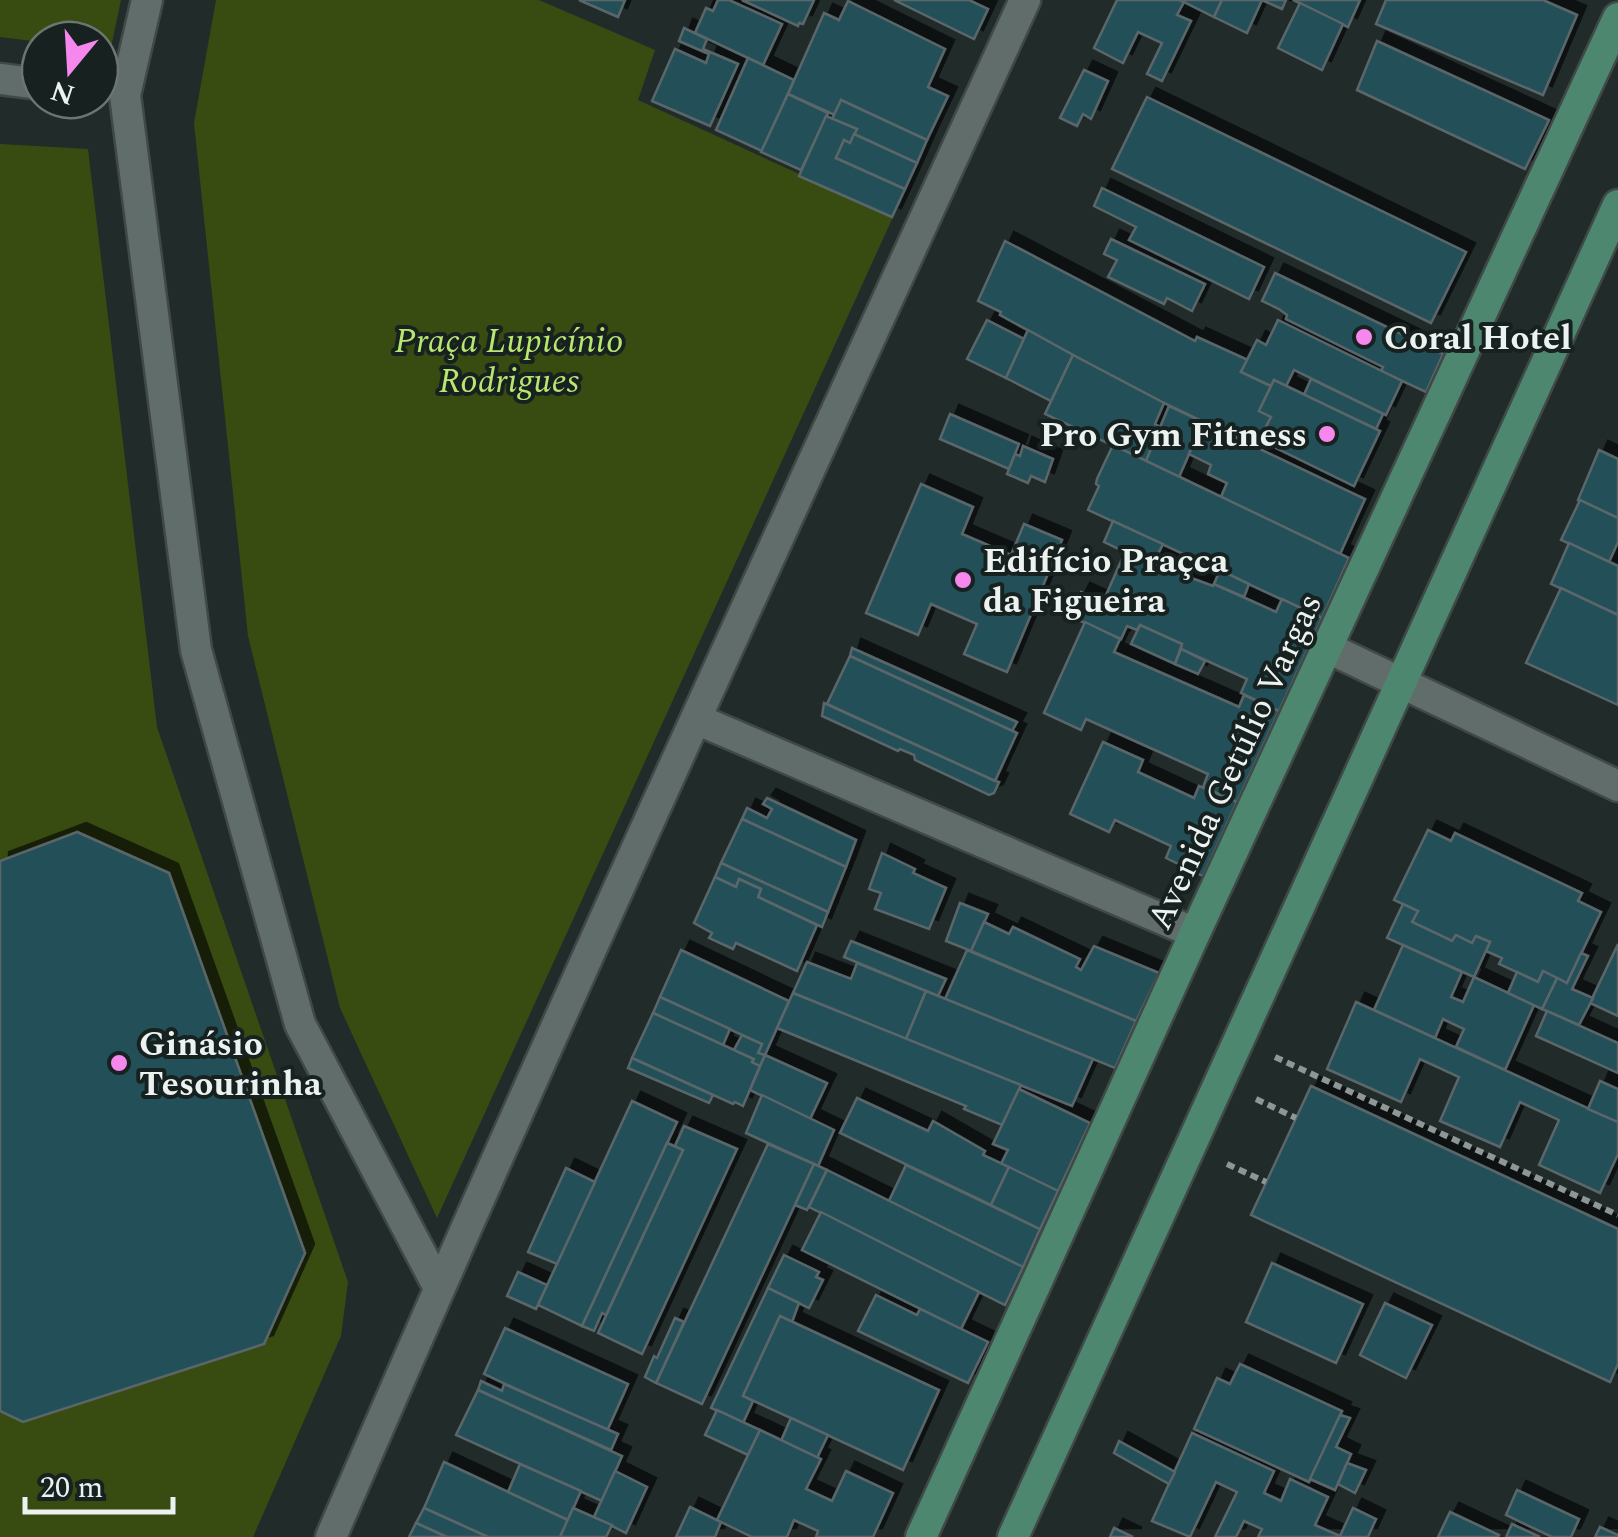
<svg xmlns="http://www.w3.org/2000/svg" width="1618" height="1537" font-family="Spectral,serif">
<defs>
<filter id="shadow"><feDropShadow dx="9" dy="-9" stdDeviation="0" flood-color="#0009"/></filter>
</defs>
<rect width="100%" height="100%" fill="#212b2a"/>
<!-- green -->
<g fill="#384c12">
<path d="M0,0H121L110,52L100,51V40H40V42L0,37Z"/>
<path d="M216,0H539L655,50L638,100L893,217L437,1218L340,1008L248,636L194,123Z"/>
<path d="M0,144L88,149L157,727L348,1282L341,1336L253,1537H0Z"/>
</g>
<!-- building -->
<g fill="#234f58" stroke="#5a6669" stroke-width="2.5" filter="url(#shadow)">
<path d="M579,0H625L618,17Z"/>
<path d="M718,0H729L782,24L763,65L695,33L706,8L713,11Z"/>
<path d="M742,0H814L803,24L799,23L798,26Z"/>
<path d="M894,0H969L988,9L974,39Z"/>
<path d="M1117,0H1179L1184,2L1177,15L1191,21L1162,81L1147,74L1162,43L1138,32L1123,63L1094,48Z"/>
<path d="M1185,0H1222L1214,17L1184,2Z"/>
<path d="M1222,0H1286L1282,9L1262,0L1247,33L1214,17Z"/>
<path d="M1293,0H1360L1348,27Z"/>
<path d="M1386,0H1543L1577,15L1543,95L1376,24Z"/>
<path d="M848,1L945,49L928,87L948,96L927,140L841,100L835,115L788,94L824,13L839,20Z"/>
<path d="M1300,3L1343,24L1322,70L1278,48Z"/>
<path d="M684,28L707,39L703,49L738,64L710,126L652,101L675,49L706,63L709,54L679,41Z"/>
<path d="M1377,41L1549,120L1525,169L1357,90Z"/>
<path d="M748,58L794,80L762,151L716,130Z"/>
<path d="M1084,70L1108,81L1091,119L1083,114L1077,126L1060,118Z"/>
<path d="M788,94L828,113L801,170L761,152Z"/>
<path d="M1147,97L1466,252L1431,323L1112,169Z"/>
<path d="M841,100L927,140L917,163L854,134L857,129L832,119Z"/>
<path d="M826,116L857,129L850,143L844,140L836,158L905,189L892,217L799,176Z"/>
<path d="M854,134L917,163L905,189L836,158L844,140L850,143Z"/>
<path d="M1102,188L1264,267L1249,299L1129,240L1136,227L1094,206Z"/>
<path d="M1111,239L1205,284L1192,311L1167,298L1164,304L1108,277L1117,260L1104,254Z"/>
<path d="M1005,241L1195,341L1197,337L1248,360L1241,372L1271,386L1259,411L1271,417L1256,447L1164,403L1073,355L1000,315L1001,312L978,301Z"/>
<path d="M1275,273L1443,354L1426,392L1381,371L1383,367L1286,319L1287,315L1279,309L1262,301Z"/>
<path d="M987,320L1024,339L1006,378L967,359Z"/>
<path d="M1278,320L1402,381L1386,415L1294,370L1286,386L1274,380L1271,386L1241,372L1257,340L1266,345Z"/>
<path d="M1028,330L1073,355L1051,401L1006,378Z"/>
<path d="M1073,355L1164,403L1155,424L1160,427L1146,461L1045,414Z"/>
<path d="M1311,379L1383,414L1376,429L1304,395Z"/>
<path d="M1274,380L1380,431L1354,486L1276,448L1282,437L1265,429L1271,417L1259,411Z"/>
<path d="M1169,406L1203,422L1179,477L1146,461Z"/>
<path d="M950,414L1019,444L1009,469L940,439Z"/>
<path d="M1203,422L1365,499L1340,554L1221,497L1227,483L1208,474L1211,465L1189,454Z"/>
<path d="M1113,445L1349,558L1322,618L1088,510L1099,486L1096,484L1097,479Z"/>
<path d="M1023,446L1053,459L1045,482L1031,476L1028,483L1007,474L1015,454L1020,456Z"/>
<path d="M1599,450L1618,459V518L1578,500Z"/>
<path d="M921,484L973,507L962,534L1011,555L1024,524L1062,540L1007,672L964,654L977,624L931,604L918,635L866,613Z"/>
<path d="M1580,500L1618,518V542L1609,562L1561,540Z"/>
<path d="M1113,521L1163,544L1157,556L1169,562L1168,567L1194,579L1213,586L1214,584L1276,612L1282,599L1322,618L1279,711L1241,693L1247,679L1181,649L1182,644L1140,625L1137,630L1127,626L1121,639L1069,616L1081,592L1103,602L1125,552L1104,542Z"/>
<path d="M1569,543L1618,566V615L1551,584Z"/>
<path d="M1220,570L1249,584L1244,597L1214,584Z"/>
<path d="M1561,588L1618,615V705L1526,663Z"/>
<path d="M1085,622L1120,639L1114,652L1239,707L1244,695L1279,711L1237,802L1203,787L1208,774L1086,719L1081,730L1044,713Z"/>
<path d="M1140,625L1182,644L1175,664L1131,644Z"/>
<path d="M852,648L1017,722L1012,731L850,656Z"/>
<path d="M1181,649L1205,661L1198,674L1175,664Z"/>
<path d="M850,656L1017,733L995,781L827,704Z"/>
<path d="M824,703L995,781L999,782L994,793L989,795L915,760L914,755L900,749L898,751L822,716Z"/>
<path d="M1103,742L1143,760L1138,772L1194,798L1199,786L1237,802L1203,876L1166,858L1171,846L1115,820L1109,832L1070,814Z"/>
<path d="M767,798L856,840L846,867L742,819L747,808L767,818L772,809L763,804Z"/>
<path d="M742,819L846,867L828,912L721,863Z"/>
<path d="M1428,830L1451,841L1455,833L1582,893L1578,901L1601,912L1567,983L1543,971L1538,982L1499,964L1502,958L1486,951L1490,942L1476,936L1472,943L1456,935L1452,941L1412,922L1418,911L1394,900Z"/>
<path d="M77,832L169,873L305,1253L264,1344L23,1422L0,1411V861Z"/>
<path d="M882,853L915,869L913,873L946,888L929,929L875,909L881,893L869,889Z"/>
<path d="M721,863L828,912L822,927L758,897L761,889L739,879L736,887L715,877Z"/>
<path d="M715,877L736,887L739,879L761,889L758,897L817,925L797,971L736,943L733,949L709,938L712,933L694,923Z"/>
<path d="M960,903L988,914L971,951L946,941Z"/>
<path d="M1403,904L1418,911L1412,922L1452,941L1456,935L1472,943L1476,936L1490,942L1474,977L1387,938Z"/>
<path d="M984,922L1009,934L1013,927L1080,959L1076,967L1081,970L1094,946L1159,973L1136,1021L971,951Z"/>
<path d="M851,941L946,979L938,996L844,957Z"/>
<path d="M1618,944V1016L1590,1003Z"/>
<path d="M1403,945L1462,972L1451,997L1463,1002L1474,977L1534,1005L1505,1070L1456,1047L1464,1029L1443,1019L1435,1038L1374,1010Z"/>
<path d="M681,950L789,1001L765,1055L758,1053L762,1044L660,997Z"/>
<path d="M967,950L1136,1021L1115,1068L945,999Z"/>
<path d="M1581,953L1588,956L1572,989L1593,998L1579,1025L1542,1009L1557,978L1567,983Z"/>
<path d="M807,962L851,979L857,963L926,991L906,1039L793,993Z"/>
<path d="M1543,971L1557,978L1542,1009L1508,993L1517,972L1538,982Z"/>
<path d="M926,991L1093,1059L1072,1106L906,1039Z"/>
<path d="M793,993L1021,1085L1002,1125L964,1109L966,1106L777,1028Z"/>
<path d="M660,997L730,1029L723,1045L653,1013Z"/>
<path d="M1356,1002L1618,1122V1154L1600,1193L1539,1165L1559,1120L1520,1102L1500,1147L1440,1121L1459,1077L1420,1059L1401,1102L1327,1069Z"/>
<path d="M1547,1011L1618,1043V1073L1536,1036Z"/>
<path d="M653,1013L754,1059L752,1062L760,1066L743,1106L735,1102L733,1104L632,1058Z"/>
<path d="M742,1035L762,1044L758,1053L765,1055L760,1066L752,1062L754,1059L734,1050Z"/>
<path d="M765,1055L827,1083L810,1119L750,1090Z"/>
<path d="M632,1058L713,1095L709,1103L628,1068Z"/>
<path d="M1600,1081L1618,1089V1122L1588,1109Z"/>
<path d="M1311,1086L1618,1229V1364L1610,1382L1251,1215Z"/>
<path d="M1019,1089L1090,1123L1058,1191L1001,1164L1008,1150L993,1144Z"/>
<path d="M762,1095L834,1130L818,1166L746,1133Z"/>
<path d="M857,1098L928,1131L933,1121L985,1151L983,1155L1009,1167L991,1205L840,1133Z"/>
<path d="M632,1101L677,1122L582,1326L538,1305Z"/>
<path d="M684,1126L737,1149L642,1354L598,1333L683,1150L675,1146Z"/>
<path d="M667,1143L683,1150L606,1315L602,1313L594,1331L582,1326Z"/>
<path d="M768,1144L814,1164L702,1404L656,1383Z"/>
<path d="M814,1164L827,1170L807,1210L795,1205Z"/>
<path d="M906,1165L1040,1229L1023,1267L889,1201Z"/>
<path d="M1009,1167L1058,1191L1040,1229L991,1205Z"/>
<path d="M566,1168L595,1182L557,1264L528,1252Z"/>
<path d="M827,1170L1023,1267L1005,1305L809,1207Z"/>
<path d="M821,1212L979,1292L961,1329L802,1250Z"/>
<path d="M784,1255L819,1272L816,1277L823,1280L809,1308L768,1288Z"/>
<path d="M1272,1263L1363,1304L1336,1363L1246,1322Z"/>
<path d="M518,1272L547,1285L536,1309L507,1296Z"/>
<path d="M768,1288L799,1303L792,1322L780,1316L743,1396L753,1401L743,1423L711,1408Z"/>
<path d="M876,1295L917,1315L920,1309L988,1342L968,1383L858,1331Z"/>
<path d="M1385,1303L1432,1325L1406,1378L1360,1355Z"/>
<path d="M780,1316L939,1390L903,1470L743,1396Z"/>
<path d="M675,1318L684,1322L656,1383L645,1377L654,1356L657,1358Z"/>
<path d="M505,1328L628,1384L607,1431L484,1374Z"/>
<path d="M1240,1364L1342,1411L1309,1482L1194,1429L1217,1378L1230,1384Z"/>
<path d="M481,1381L502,1391L504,1384L618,1434L611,1450L478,1390Z"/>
<path d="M478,1390L622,1456L602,1501L456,1435Z"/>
<path d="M717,1410L760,1430L748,1455L705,1435Z"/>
<path d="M1340,1415L1350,1418L1336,1447L1351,1454L1335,1490L1310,1479Z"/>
<path d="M791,1418L828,1435L817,1458L781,1441Z"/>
<path d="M760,1430L821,1459L806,1489L832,1501L846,1471L893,1493L873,1537H816L818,1531L794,1520L787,1537H752L717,1520Z"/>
<path d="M1192,1433L1274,1471L1264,1493L1281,1501L1290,1479L1328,1497L1315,1525L1340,1536L1353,1508L1376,1519L1368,1537H1258L1262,1529L1244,1521L1236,1537H1215L1237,1492L1216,1482L1190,1537L1152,1521Z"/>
<path d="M1119,1441L1175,1472L1169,1484L1114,1453Z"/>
<path d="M444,1462L568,1520L560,1537H488L424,1508Z"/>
<path d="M1347,1463L1366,1470L1355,1493L1338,1484Z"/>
<path d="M520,1464L581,1491L568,1520L508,1492Z"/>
<path d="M615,1471L647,1487L626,1533L594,1517Z"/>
<path d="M1517,1490L1579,1519L1571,1537H1552L1506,1515Z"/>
<path d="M690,1507L721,1522L715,1537H676Z"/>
<path d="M424,1508L488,1537H447L416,1523Z"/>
<path d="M573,1508L612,1525L606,1537H560Z"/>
<path d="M1450,1512L1499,1535L1498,1537H1438Z"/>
<path d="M416,1523L447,1537H409Z"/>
<path d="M1512,1524L1540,1537H1506Z"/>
<path d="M1600,1527L1618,1535V1537H1595Z"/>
<path d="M1114,1528L1133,1537H1110Z"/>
</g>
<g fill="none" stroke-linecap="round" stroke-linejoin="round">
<!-- street casing -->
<g stroke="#404947" stroke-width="35">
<g id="street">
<path d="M147,0L125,95L196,650L300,1024L439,1288"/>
<path d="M0,79L40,84"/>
<path d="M1328,648L1618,786"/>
<path d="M696,719L1195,933"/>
<path d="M331,1537C554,1021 791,511 1025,0"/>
</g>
</g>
<!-- secondary casing -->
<g stroke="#404947" stroke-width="35">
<g id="secondary">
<path d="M921,1537L1195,933L1618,18"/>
<path d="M1013,1537L1618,205"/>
</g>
</g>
<!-- path -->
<g stroke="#8e9795" stroke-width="6" stroke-dasharray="8 5" stroke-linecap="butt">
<path d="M1275,1057L1618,1215"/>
<path d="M1256,1099L1296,1118"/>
<path d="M1227,1164L1266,1182"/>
</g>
<!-- street -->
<use href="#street" stroke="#616d6b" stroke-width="30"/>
<!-- secondary -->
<use href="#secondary" stroke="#4e876f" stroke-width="30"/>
</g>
<!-- markers -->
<g fill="#f688ed" stroke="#172120" stroke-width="4">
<circle cx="1364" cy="337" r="10"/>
<circle cx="1327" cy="434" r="10"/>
<circle cx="963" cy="580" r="10"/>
<circle cx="119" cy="1063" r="10"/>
</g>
<g text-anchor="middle" stroke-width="8" stroke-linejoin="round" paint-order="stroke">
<!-- poi labels -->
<g font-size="35" font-weight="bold" fill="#ebf2f0" stroke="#172120" text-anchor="start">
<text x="1384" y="349">Coral Hotel</text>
<text x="1307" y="446" text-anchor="end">Pro Gym Fitness</text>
<text x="983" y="572">Edifício Praçca<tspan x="983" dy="40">da Figueira</tspan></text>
<text x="139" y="1055">Ginásio<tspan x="139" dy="40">Tesourinha</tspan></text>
</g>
<!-- park labels -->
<g font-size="35" font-style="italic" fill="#b9e66f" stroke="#172120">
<text x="509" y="352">Praça Lupicínio<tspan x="509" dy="40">Rodrigues</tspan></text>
</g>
<!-- street labels -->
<g font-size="35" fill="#ebf2f0" stroke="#172120">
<text transform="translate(1234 761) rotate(-65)" y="12">Avenida Getúlio Vargas</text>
</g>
</g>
<!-- north arrow -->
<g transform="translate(70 70) rotate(198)"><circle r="48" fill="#172120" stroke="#6c7573" stroke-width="2.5"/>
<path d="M0-8L18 38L0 25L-18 38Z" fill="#f688ed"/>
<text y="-15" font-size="28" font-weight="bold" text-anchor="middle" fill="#ebf2f0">N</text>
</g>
<!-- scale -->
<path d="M25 1497v15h148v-15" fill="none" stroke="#ebf2f0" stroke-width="5"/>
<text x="40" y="1497" font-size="30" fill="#ebf2f0" stroke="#172120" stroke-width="8" paint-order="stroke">20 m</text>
</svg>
